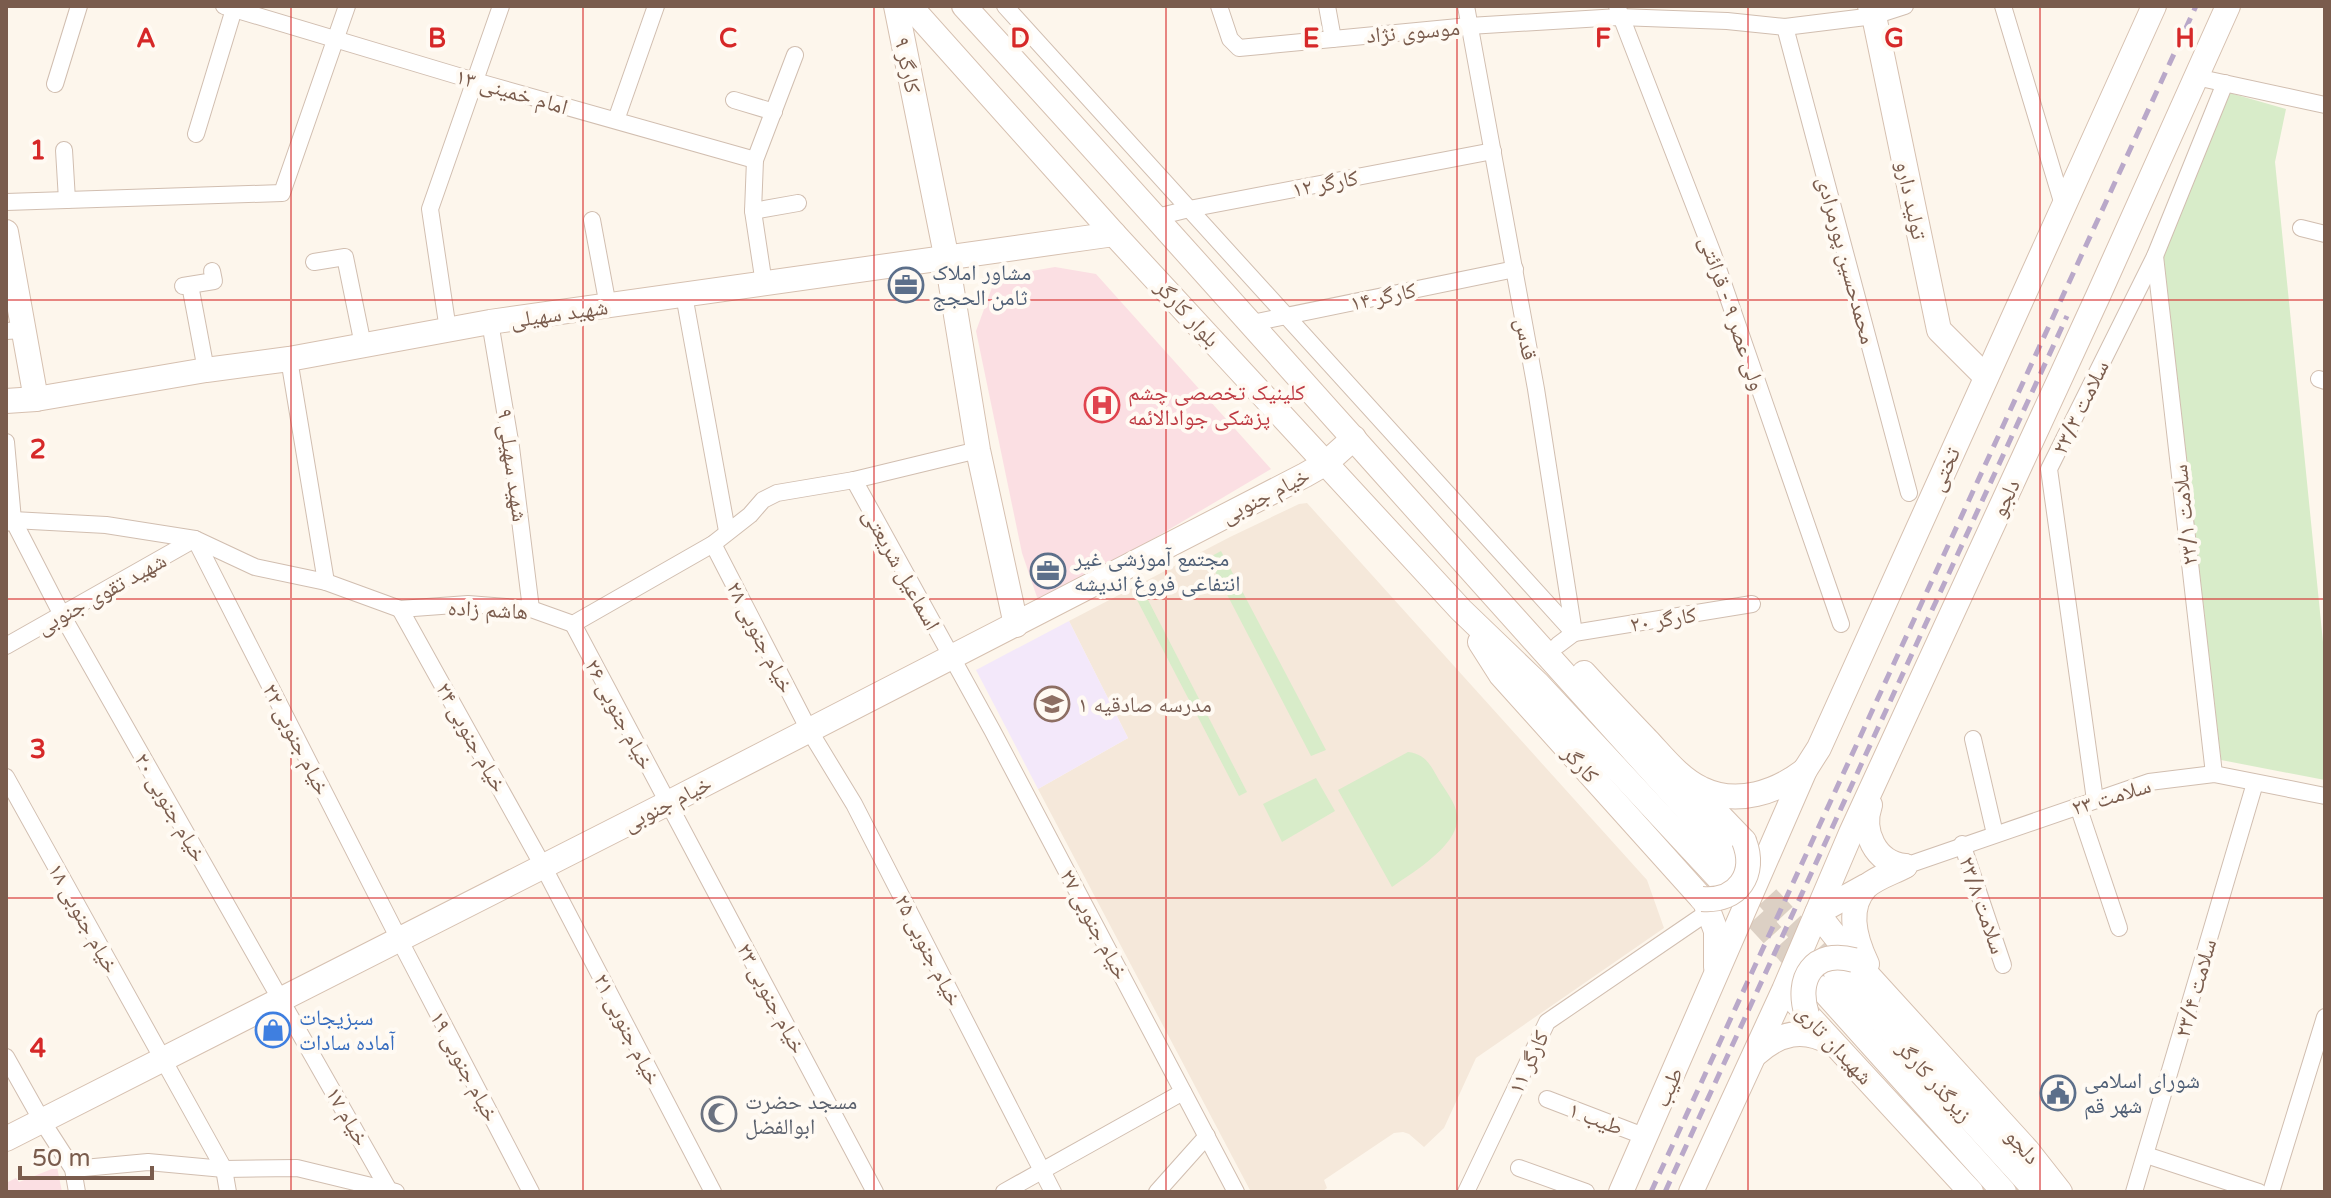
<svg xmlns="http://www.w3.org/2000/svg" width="2331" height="1198" font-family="'Varela Round','Noto Naskh Arabic',sans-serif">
<rect width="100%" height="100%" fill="#fdf6ec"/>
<!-- residential -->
<path fill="#f5e8da" d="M1307,503L1647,880L1664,928L1476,1058L1444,1128L1424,1147L1409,1134L1403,1132L1394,1133L1324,1180L1327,1188L1322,1192H1251L1038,789L1128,738L1069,621L1230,537L1299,504Z"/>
<!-- education -->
<path fill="#f3e8fa" d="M1069,621L1128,738L1038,789L976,670Z"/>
<!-- medical -->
<g fill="#fbdfe3">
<path d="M1055,267L1096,274L1271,469L1040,606L1022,553L976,331L994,282L1014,274Z"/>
<path d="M57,1167L62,1192H6V1183L16,1178L19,1182Z"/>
</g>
<!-- green -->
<g fill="#d8ecc9">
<path d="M2230,93L2286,109L2275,162L2325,662V780L2221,760L2162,243Z"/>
<path d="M1221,551L1326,750L1311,756L1208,558Z"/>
<path d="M1145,594L1247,792L1239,796L1136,598Z"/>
<path d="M1408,752C1426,754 1431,766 1439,780C1445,790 1455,802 1457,814C1462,844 1413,872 1392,887L1338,790Z"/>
<path d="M1316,778L1335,811L1282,842L1263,804Z"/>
</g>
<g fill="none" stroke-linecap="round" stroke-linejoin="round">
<!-- secondary-tunnel -->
<g stroke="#dcd0c4" stroke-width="24" stroke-dasharray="24 12" stroke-linecap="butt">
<path d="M1743,871L1834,969"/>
<path d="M1732,891L1810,976"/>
</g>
<!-- street casing -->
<g stroke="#d1beb0" stroke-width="18">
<g id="street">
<path d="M224,6L475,81L755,160"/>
<path d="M1005,6L1574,633L1752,604"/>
<path d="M1219,6L1230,39L1239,48L1469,26L1619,17L1727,21L1785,27L1874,16L1905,6"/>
<path d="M1327,6L1333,39"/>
<path d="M1466,6L1536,389L1574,633L1558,645"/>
<path d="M1617,6L1713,254L1841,624"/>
<path d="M2003,6L2063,205"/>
<path d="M1785,27L1909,493"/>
<path d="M2196,77L2325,105"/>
<path d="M55,84L79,6"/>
<path d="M734,100L774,112"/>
<path d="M616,120L656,6"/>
<path d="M196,134L234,9"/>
<path d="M64,150L67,200"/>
<path d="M6,202L282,193L347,6"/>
<path d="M753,211L798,203"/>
<path d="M1157,217L1189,209L1493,151"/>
<path d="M592,220L608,306"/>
<path d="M2301,228L2325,234"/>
<path d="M2155,256L2214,774"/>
<path d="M314,262L345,257L363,345"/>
<path d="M764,284L753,211L755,160L795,55"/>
<path d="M190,285L206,370"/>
<path d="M183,286L214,281L212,271"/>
<path d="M684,295L727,531"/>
<path d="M490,322L511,447L531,609"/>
<path d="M1252,323L1515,269"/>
<path d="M448,330L430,209L501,6"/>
<path d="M6,331L23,330"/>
<path d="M289,359L326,582"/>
<path d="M2319,379L2325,381"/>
<path d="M6,442L13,520L62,615L390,1192"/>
<path d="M854,480L992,730L1236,1192"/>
<path d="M6,523L13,520L106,525L195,539L255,567L326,582L400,609L468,604L531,609L573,624L713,544L750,515L763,500L777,493L854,480L978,450"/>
<path d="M713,544L809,730L854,804L1053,1192"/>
<path d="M400,609L543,866L713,1192"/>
<path d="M573,624L875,1192"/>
<path d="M6,646L195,539L399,939L531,1192"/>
<path d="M1973,739L1995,834"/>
<path d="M6,777L224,1169L228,1192"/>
<path d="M2095,800L2049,469L2155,256L2225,83"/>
<path d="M2078,806L2119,928"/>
<path d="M1962,844L2003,965"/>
<path d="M1905,866L2149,782L2214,774L2325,796"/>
<path d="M6,1057L42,1121L73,1169L77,1192"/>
<path d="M1547,1099L1646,1137"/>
<path d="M2146,1155L2259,1192"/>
<path d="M1519,1168L1586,1192"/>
<path d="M73,1169L148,1162L224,1169L297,1168L396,1192"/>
<path d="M1004,1192L1183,1092"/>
<path d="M1157,1192L1207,1136"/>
<path d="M1466,1192L1547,1022L1708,912"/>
<path d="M2134,1192L2255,783"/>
<path d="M2271,1192L2325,1017"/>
</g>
</g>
<!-- secondary casing -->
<g stroke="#d6c0b0" stroke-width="26">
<g id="secondary">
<path d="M896,6L947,260L978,450L1016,625"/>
<path d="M910,6L1114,234L1461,610L1538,684L1727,887"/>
<path d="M964,6C1226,292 1480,584 1742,870"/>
<path d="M1870,6L1874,16L1939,330L1986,377"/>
<path d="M6,232L36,399"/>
<path d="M6,401L36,399L206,370L289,359L490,322L1114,234"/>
<path d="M1480,642L1501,675L1705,902L1716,931V967"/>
<path d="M1584,673C1604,695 1626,718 1647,740C1663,757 1680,779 1702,789C1737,806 1777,792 1805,770"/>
<path d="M1693,788L1744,841"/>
<path d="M1870,805C1861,831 1875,863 1905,866"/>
<path d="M1866,886L1817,913L1854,960L2027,1150L2060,1192"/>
<path d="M1867,964C1856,941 1845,909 1866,887C1875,878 1894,872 1905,866"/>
<path d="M1834,969L2037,1192"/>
<path d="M1821,988L2004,1192"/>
<path d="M1794,1000L1971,1192"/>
<path d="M1756,1054C1779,1033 1803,1027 1831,1043"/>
<path d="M6,1139L668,803L1305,475L1326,463L1354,438"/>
<path d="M1621,1192L1805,770L1819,748L2154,6"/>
<path d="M1691,1192L1784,990L1851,833L2098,296L2228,6"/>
</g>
</g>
<!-- street -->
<use href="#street" stroke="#fff" stroke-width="16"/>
<!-- secondary -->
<use href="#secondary" stroke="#fff" stroke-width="24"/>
<!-- rail -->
<g stroke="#b9a8c9" stroke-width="5" stroke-dasharray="12 8" stroke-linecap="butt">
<path d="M1651,1192L2196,6"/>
<path d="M1665,1192L2067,316"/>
</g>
<!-- secondary-bridge casing -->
<g stroke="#d6c0b0" stroke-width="26" stroke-linecap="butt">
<g id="secondary-bridge">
<path d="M1702,899C1738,902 1757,874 1744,841"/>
<path d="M1807,1015C1795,978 1814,949 1854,960"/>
</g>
</g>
<!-- secondary-bridge -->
<use href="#secondary-bridge" stroke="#fff" stroke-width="24"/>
</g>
<!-- grid -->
<path fill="none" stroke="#d62828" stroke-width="2" stroke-opacity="0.55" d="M291,6V1192M583,6V1192M874,6V1192M1166,6V1192M1457,6V1192M1748,6V1192M2040,6V1192M6,300H2325M6,599H2325M6,898H2325"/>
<!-- icons -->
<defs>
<g id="office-ring" transform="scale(1.8)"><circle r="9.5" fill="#fffaf3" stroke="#5c6f8a" stroke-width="1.5"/><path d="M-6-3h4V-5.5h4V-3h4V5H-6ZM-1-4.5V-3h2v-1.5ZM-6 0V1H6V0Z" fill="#5c6f8a"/></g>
<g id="hospital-ring" transform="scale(1.8)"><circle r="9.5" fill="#fffaf3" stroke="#e0444e" stroke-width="1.5"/><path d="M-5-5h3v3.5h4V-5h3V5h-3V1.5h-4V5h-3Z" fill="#e0444e"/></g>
<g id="school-ring" transform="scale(1.8)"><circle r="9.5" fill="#fffaf3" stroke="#8d6e63" stroke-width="1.5"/><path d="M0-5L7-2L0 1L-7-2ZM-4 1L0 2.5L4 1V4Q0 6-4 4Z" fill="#8d6e63"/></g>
<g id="shop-ring" transform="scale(1.8)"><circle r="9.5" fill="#fffaf3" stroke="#3f7fe0" stroke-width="1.5"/><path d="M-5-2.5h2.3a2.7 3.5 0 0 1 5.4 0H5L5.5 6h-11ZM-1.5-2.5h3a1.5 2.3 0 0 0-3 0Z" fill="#3f7fe0"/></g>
<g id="civic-ring" transform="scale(1.8)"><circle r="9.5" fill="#fffaf3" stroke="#5c6f8a" stroke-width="1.5"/><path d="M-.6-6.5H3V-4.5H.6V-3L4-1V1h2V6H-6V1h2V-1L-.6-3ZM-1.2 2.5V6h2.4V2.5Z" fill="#5c6f8a"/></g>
<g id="mosque-ring" transform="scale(1.8)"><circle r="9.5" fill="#fffaf3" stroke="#6b7280" stroke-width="1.5"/><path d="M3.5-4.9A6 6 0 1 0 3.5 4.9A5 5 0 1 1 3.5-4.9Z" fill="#6b7280"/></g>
</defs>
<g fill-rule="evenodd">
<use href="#office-ring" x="906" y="285"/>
<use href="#hospital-ring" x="1102" y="405"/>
<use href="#office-ring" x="1048" y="571"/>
<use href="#school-ring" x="1052" y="704"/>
<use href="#shop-ring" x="273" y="1030"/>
<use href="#civic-ring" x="2058" y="1093"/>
<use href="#mosque-ring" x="719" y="1114"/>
</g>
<g text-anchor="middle" stroke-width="8" stroke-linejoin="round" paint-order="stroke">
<!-- street labels -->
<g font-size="22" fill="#7a5c4d" stroke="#fffaf3">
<text transform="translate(1413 31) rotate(-5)" y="8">موسوی نژاد</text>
<text transform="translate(908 65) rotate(78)" y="8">کارگر ۹</text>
<text transform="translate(512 91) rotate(16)" y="8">امام خمینی ۱۳</text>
<text transform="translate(1325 183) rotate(-11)" y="8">کارگر ۱۲</text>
<text transform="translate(1912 200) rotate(78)" y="8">تولید دارو</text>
<text transform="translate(1847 260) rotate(75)" y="8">محمدحسین پورمرادی</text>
<text transform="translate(1383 296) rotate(-12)" y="8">کارگر ۱۴</text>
<text transform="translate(559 313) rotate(-8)" y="8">شهید سهیلی</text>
<text transform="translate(1188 313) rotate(47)" y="8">بلوار کارگر</text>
<text transform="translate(1733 313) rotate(71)" y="8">ولی عصر ۹ - قرائتی</text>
<text transform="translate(1527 339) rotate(80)" y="8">قدس</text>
<text transform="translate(2080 407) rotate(-64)" y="8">سلامت ۲۳/۳</text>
<text transform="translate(513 465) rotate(82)" y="8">شهید سهیلی ۹</text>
<text transform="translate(1944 469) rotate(-66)" y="8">تختی</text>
<text transform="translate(1265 495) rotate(-27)" y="8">خیام جنوبی</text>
<text transform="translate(2005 498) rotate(-65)" y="8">دلجو</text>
<text transform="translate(2184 515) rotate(-96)" y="8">سلامت ۲۳/۱</text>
<text transform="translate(902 569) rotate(61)" y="8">اسماعیل شریعتی</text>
<text transform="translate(101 593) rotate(-29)" y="8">شهید تقوی جنوبی</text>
<text transform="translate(488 609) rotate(3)" y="8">هاشم زاده</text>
<text transform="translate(1663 619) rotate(-9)" y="8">کارگر ۲۰</text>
<text transform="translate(761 637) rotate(63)" y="8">خیام جنوبی ۲۸</text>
<text transform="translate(620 714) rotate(62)" y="8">خیام جنوبی ۲۶</text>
<text transform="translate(472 737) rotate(61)" y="8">خیام جنوبی ۲۴</text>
<text transform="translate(297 739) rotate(63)" y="8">خیام جنوبی ۲۲</text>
<text transform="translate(1581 764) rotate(48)" y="8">کارگر</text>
<text transform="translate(2111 796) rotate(-17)" y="8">سلامت ۲۳</text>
<text transform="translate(667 803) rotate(-27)" y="8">خیام جنوبی</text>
<text transform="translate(171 807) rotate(60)" y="8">خیام جنوبی ۲۰</text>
<text transform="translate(1983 905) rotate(71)" y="8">سلامت ۲۳/۸</text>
<text transform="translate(84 918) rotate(61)" y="8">خیام جنوبی ۱۸</text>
<text transform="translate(1095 924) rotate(62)" y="8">خیام جنوبی ۲۷</text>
<text transform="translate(929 950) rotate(63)" y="8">خیام جنوبی ۲۵</text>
<text transform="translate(2195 988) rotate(-74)" y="8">سلامت ۲۳/۴</text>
<text transform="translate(772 998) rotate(62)" y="8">خیام جنوبی ۲۳</text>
<text transform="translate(628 1029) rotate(63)" y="8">خیام جنوبی ۲۱</text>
<text transform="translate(1835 1044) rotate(47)" y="8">شهیدان تاری</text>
<text transform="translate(1528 1062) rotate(-65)" y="8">کارگر ۱۱</text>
<text transform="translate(465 1066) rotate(62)" y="8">خیام جنوبی ۱۹</text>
<text transform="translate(1935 1081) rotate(48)" y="8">زیرگذر کارگر</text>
<text transform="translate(1668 1087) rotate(-66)" y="8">طیب</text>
<text transform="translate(348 1116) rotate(60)" y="8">خیام ۱۷</text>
<text transform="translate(1596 1118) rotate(21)" y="8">طیب ۱</text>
<text transform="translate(2023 1146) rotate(48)" y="8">دلجو</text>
</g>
<!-- service labels -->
<g font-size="22" fill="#4e5e75" stroke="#fffaf3" text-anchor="start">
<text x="932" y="280">مشاور املاک<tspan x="932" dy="25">ثامن الحجج</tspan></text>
<text x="1074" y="566">مجتمع آموزشی غیر<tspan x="1074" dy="25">انتفاعی فروغ اندیشه</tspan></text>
<text x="2084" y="1088">شورای اسلامی<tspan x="2084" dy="25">شهر قم</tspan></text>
</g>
<!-- health labels -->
<g font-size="22" fill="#be3a42" stroke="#fffaf3" text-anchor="start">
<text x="1128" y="400">کلینیک تخصصی چشم<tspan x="1128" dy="25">پزشکی جوادالائمه</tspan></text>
</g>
<!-- education labels -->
<g font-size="22" fill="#785e54" stroke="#fffaf3" text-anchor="start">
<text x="1078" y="712">مدرسه صادقیه ۱</text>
</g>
<!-- shop labels -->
<g font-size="22" fill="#366cbe" stroke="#fffaf3" text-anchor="start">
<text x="299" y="1025">سبزیجات<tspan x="299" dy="25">آماده سادات</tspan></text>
</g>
<!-- worship labels -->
<g font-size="22" fill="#5b616d" stroke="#fffaf3" text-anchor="start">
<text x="745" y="1109">مسجد حضرت<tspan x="745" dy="25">ابوالفضل</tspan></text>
</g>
</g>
<g font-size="26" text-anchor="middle" font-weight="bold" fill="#d62828" stroke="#fffaf3" stroke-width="8" stroke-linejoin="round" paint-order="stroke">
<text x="146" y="47">A</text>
<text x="437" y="47">B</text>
<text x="728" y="47">C</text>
<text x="1020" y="47">D</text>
<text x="1311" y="47">E</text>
<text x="1603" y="47">F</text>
<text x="1894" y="47">G</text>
<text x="2185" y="47">H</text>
<text x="38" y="159">1</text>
<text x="38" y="458">2</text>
<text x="38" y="758">3</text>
<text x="38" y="1057">4</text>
</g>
<!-- border -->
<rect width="2331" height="1198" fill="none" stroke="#7a5c4d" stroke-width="16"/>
<!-- scale -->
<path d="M20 1166v12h132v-12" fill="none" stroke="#7a5c4d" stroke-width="4"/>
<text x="32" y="1166" font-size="24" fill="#7a5c4d" stroke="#fffaf3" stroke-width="6" paint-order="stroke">50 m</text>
</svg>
